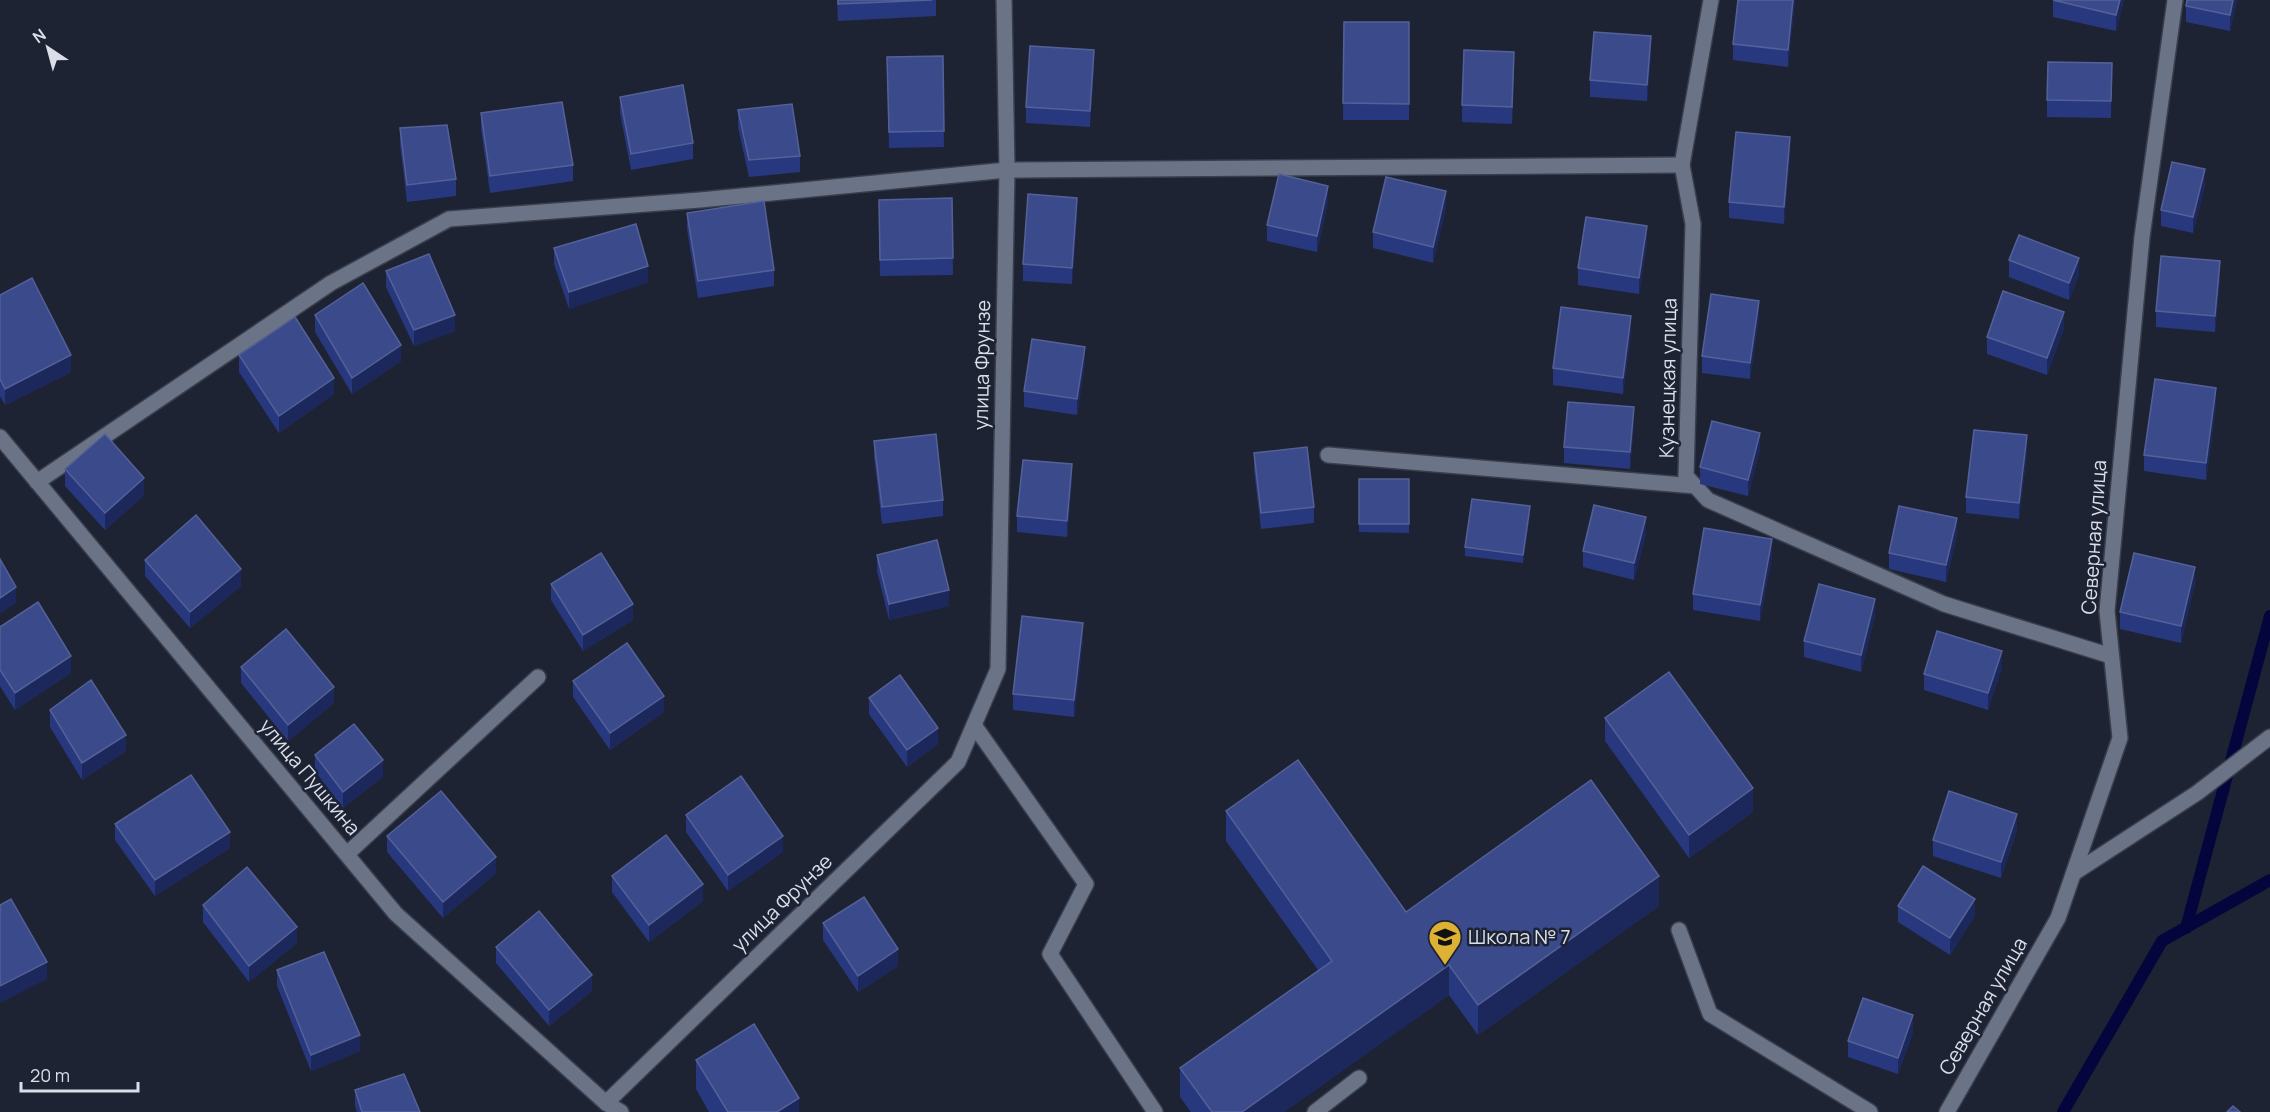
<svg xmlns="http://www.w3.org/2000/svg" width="2270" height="1112" font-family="Manrope,sans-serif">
<rect width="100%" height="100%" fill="#1d2333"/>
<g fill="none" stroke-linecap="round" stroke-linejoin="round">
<!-- stream -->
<g stroke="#04053d" stroke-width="12">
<path d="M2186,928L2270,616"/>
<path d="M2063,1112L2162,941L2270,880"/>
</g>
<!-- service casing -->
<g stroke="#393e4c" stroke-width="18">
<g id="service">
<path d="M1328,455L1695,486"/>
<path d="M347,854L538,677"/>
<path d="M1679,930L1710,1014L1870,1112"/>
</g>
</g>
<!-- minor casing -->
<g stroke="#393e4c" stroke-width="18">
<g id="minor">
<path d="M1711,0L1682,165L1693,224L1686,476L1708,500L1944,604L2111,656"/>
<path d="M0,437L396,914L606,1103L621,1112"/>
<path d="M37,482L331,283L449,219L700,200L1007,170L1682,165"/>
<path d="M974,725L1086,884L1050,954L1155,1112"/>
<path d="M2074,873L2197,793L2270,737"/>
<path d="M606,1103L958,762L998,669L1007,170L1004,0"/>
<path d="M1315,1112L1359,1078"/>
<path d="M1947,1112L2058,918L2120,738L2107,611L2142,237L2175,0"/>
</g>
</g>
<!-- service -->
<use href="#service" stroke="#6b7387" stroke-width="15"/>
<!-- minor -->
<use href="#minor" stroke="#6b7387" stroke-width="15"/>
</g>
<!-- wall -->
<g fill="#28387e">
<path d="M837,0H936V16L838,21Z"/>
<path d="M1795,0L1788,67L1733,60V44Z"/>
<path d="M2053,0H2124L2116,31L2053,17Z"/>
<path d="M2237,0L2230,31L2186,22V6Z"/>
<path d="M1344,22H1409V120H1343Z"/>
<path d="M1651,53L1647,101L1590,97V80Z"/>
<path d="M943,56L944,147L889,148L887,57Z"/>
<path d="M2112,63L2111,118L2047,117V100Z"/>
<path d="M1094,67L1090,127L1026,123V107Z"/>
<path d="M1514,68L1512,124L1462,122V105Z"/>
<path d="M620,97L693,143V159L631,170L620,113Z"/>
<path d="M738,110L800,156V172L749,177L738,127Z"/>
<path d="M481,113L573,165V181L490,193L481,129Z"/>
<path d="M400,128L456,179V196L407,202L400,144Z"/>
<path d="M1790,153L1784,224L1729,218V202Z"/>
<path d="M2205,186L2193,233L2161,226V210Z"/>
<path d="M952,198L953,275L880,276L879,200Z"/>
<path d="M1328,202L1317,252L1267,241V225Z"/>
<path d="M1446,208L1433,263L1373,248V232Z"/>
<path d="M687,213L774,270V286L698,298L687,229Z"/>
<path d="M1077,214L1072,284L1023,281V264Z"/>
<path d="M1647,243L1639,294L1578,285V268Z"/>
<path d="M554,248L648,282L569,309L554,264Z"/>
<path d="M2009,260L2079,275L2069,300L2009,277Z"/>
<path d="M386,271L455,331L414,346L386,287Z"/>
<path d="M2220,277L2215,332L2156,327V311Z"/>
<path d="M0,295L71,372L5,405L0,396Z"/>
<path d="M315,315L401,361L352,394L315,332Z"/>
<path d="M1759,317L1750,379L1702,373V356Z"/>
<path d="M2064,328L2047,375L1987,354V337Z"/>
<path d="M1631,333L1623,394L1553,385V368Z"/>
<path d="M239,355L334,394L279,433L239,372Z"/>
<path d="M1085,363L1077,415L1024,407V391Z"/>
<path d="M2216,405L2206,480L2144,471V455Z"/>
<path d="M1634,424L1630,469L1564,463V447Z"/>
<path d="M874,441L943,500V516L882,524L874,457Z"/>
<path d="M1760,449L1748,496L1700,484V467Z"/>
<path d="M2027,452L2019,519L1966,513V497Z"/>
<path d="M1254,453L1314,507V523L1261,529L1254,470Z"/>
<path d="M65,469L144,495L105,530L65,486Z"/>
<path d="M1359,479H1409V533L1359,532Z"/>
<path d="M1072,480L1067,537L1017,532V516Z"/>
<path d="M1530,514L1523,563L1465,556V547Z"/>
<path d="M1646,534L1634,580L1583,567V551Z"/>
<path d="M1957,535L1946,582L1889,569V553Z"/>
<path d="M877,555L949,606L889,620L877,571Z"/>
<path d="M1772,556L1760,621L1693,610V594Z"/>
<path d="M145,560L241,586L190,628L145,576Z"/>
<path d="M2195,583L2181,643L2120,629V612Z"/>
<path d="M551,584L633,620L583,651L551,600Z"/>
<path d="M1875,615L1861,672L1804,657V641Z"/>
<path d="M0,627L71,673L15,710L0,686Z"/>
<path d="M1083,640L1074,717L1013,710V694Z"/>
<path d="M241,667L334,703L288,741L241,683Z"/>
<path d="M2002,667L1988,710L1924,690V674Z"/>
<path d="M573,681L664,712L610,750L573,697Z"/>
<path d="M869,698L938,744L907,767L869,714Z"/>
<path d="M50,710L126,751L82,780L50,727Z"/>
<path d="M1605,718L1753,812L1689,858L1605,741Z"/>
<path d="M315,755L383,777L343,808L315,771Z"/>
<path d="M1226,811L1406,912L1659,906L1478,1035L1449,995L1284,1112H1191L1180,1097V1068L1318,970L1226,841Z"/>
<path d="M686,815L783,852L728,891L686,832Z"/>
<path d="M115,824L230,848L155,896L115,840Z"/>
<path d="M2017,830L2001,878L1933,856V840Z"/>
<path d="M387,836L496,873L443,918L387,852Z"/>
<path d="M612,876L703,901L649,942L612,892Z"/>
<path d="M203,905L297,943L249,982L203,922Z"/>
<path d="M1898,906L1975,915L1950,955L1898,922Z"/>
<path d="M823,923L898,966L858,992L823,940Z"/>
<path d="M496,947L592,991L549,1026L496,963Z"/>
<path d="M277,970L360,1051L311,1071L277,986Z"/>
<path d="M1913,1032L1898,1074L1848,1057V1041Z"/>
<path d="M696,1060L799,1112H709L696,1089Z"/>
<path d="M355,1090L420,1112H357L355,1106Z"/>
</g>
<!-- shaded-wall -->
<g fill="#1c285b">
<path d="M1793,0H1795L1788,67V50Z"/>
<path d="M2120,0H2124L2116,31V15Z"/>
<path d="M2233,0H2237L2230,31V15Z"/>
<path d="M1651,36V53L1647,101V85Z"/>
<path d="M1094,50V67L1090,127V111Z"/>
<path d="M1790,137V153L1784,224V207Z"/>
<path d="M2205,169V186L2193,233V217Z"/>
<path d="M1328,186V202L1317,252V236Z"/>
<path d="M1446,191V208L1433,263V247Z"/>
<path d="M1077,198V214L1072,284V268Z"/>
<path d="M1647,226V243L1639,294V278Z"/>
<path d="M2079,258V275L2069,300V283Z"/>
<path d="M2220,261V277L2215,332V316Z"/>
<path d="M648,266V282L569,309V292Z"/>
<path d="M1759,301V317L1750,379V363Z"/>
<path d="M2064,312V328L2047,375V358Z"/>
<path d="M455,315V331L414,346V330Z"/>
<path d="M1631,316V333L1623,394V378Z"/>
<path d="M401,345V361L352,394V378Z"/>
<path d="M1085,347V363L1077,415V399Z"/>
<path d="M71,355V372L5,405V389Z"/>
<path d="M334,378V394L279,433V416Z"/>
<path d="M2216,388V405L2206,480V463Z"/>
<path d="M1634,407V424L1630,469V452Z"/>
<path d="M1760,433V449L1748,496V480Z"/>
<path d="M2027,435V452L2019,519V503Z"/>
<path d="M1072,464V480L1067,537V521Z"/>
<path d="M144,478V495L105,530V513Z"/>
<path d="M1530,506V514L1523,563V555Z"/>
<path d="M1646,517V534L1634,580V563Z"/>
<path d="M1957,518V535L1946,582V565Z"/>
<path d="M1772,539V556L1760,621V605Z"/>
<path d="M2195,567V583L2181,643V626Z"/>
<path d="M241,569V586L190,628V612Z"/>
<path d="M16,587V603L0,614V598Z"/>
<path d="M949,590V606L889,620V604Z"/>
<path d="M1875,599V615L1861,672V655Z"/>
<path d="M633,604V620L583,651V635Z"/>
<path d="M1083,623V640L1074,717V700Z"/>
<path d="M2002,651V667L1988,710V693Z"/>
<path d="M71,656V673L15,710V693Z"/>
<path d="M334,687V703L288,741V725Z"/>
<path d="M664,696V712L610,750V733Z"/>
<path d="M938,728V744L907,767V750Z"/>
<path d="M126,735V751L82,780V763Z"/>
<path d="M383,760V777L343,808V792Z"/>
<path d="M1753,788V812L1689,858V835Z"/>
<path d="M2017,814V830L2001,878V862Z"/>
<path d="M230,832V848L155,896V880Z"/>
<path d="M783,836V852L728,891V875Z"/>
<path d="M496,857V873L443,918V902Z"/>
<path d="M1659,876V906L1478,1035V1005Z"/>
<path d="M703,884V901L649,942V925Z"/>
<path d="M1975,899V915L1950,955V938Z"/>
<path d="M297,927V943L249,982V966Z"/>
<path d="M898,949V966L858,992V976Z"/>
<path d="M47,962V979L0,1003V986Z"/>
<path d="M1449,965V995L1284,1112H1242Z"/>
<path d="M592,975V991L549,1026V1010Z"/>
<path d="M1913,1015V1032L1898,1074V1058Z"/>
<path d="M360,1035V1051L311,1071V1055Z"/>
<path d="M799,1098V1112H777Z"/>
</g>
<!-- building -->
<g fill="#3b4a8a" stroke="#546198" stroke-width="1.5">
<path d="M838,0H932L838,4Z"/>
<path d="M1738,0H1793L1788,50L1733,44Z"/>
<path d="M2053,0H2120L2116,15Z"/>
<path d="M2187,0H2233L2230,15L2186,6Z"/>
<path d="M1344,22H1409V104L1343,103Z"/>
<path d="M1594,32L1651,36L1647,85L1590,80Z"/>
<path d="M1030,46L1094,50L1090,111L1026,107Z"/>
<path d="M1464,50L1514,52L1512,107L1462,105Z"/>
<path d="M943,56L944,131L889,132L887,57Z"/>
<path d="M2048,62L2112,63L2111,101L2047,100Z"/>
<path d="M683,85L693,143L631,154L620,97Z"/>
<path d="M562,102L573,165L490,176L481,113Z"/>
<path d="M792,104L800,156L749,160L738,110Z"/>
<path d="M447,125L456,179L407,185L400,128Z"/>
<path d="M1736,132L1790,137L1784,207L1729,202Z"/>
<path d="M2172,162L2205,169L2193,217L2161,210Z"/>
<path d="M1279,174L1328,186L1317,236L1267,225Z"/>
<path d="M1386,177L1446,191L1433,247L1373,232Z"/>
<path d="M1028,194L1077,198L1072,268L1023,264Z"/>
<path d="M952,198L953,258L880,260L879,200Z"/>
<path d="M764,201L774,270L698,281L687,213Z"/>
<path d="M1586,217L1647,226L1639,278L1578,268Z"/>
<path d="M636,224L648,266L569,292L554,248Z"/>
<path d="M2019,235L2079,258L2069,283L2009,260Z"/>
<path d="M429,254L455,315L414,330L386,271Z"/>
<path d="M2161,256L2220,261L2215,316L2156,311Z"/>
<path d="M32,278L71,355L5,389L0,379V295Z"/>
<path d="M363,283L401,345L352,378L315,315Z"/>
<path d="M2003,291L2064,312L2047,358L1987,337Z"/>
<path d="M1711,294L1759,301L1750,363L1702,356Z"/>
<path d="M1561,307L1631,316L1623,378L1553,368Z"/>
<path d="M295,317L334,378L279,416L239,355Z"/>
<path d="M1032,339L1085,347L1077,399L1024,391Z"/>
<path d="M2155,379L2216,388L2206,463L2144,455Z"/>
<path d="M1568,402L1634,407L1630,452L1564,447Z"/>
<path d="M1712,421L1760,433L1748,480L1700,467Z"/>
<path d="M1974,430L2027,435L2019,503L1966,497Z"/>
<path d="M105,434L144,478L105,513L65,469Z"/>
<path d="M936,434L943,500L882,507L874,441Z"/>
<path d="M1307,447L1314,507L1261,513L1254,453Z"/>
<path d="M1023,460L1072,464L1067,521L1017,516Z"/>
<rect x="1359" y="479" width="50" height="45"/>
<path d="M1472,499L1530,506L1523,555L1465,547Z"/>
<path d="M1594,505L1646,517L1634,563L1583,551Z"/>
<path d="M1899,506L1957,518L1946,565L1889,553Z"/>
<path d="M196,515L241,569L190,612L145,560Z"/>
<path d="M1704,528L1772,539L1760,605L1693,594Z"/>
<path d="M937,540L949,590L889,604L877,555Z"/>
<path d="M601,553L633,604L583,635L551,584Z"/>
<path d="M2134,553L2195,567L2181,626L2120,612Z"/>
<path d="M0,559L16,587L0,598Z"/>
<path d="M1819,584L1875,599L1861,655L1804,641Z"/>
<path d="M38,602L71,656L15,693L0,670V627Z"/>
<path d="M1022,616L1083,623L1074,700L1013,694Z"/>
<path d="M286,629L334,687L288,725L241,667Z"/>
<path d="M1937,631L2002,651L1988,693L1924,674Z"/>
<path d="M627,643L664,696L610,733L573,681Z"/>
<path d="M1669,672L1753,788L1689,835L1605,718Z"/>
<path d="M900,675L938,728L907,750L869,698Z"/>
<path d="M91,680L126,735L82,763L50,710Z"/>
<path d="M354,724L383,760L343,792L315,755Z"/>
<path d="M1298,760L1406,912L1591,780L1659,876L1478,1005L1449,965L1242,1112H1212L1180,1068L1332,961L1226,811Z"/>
<path d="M191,775L230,832L155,880L115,824Z"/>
<path d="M741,776L783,836L728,875L686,815Z"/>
<path d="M441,791L496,857L443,902L387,836Z"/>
<path d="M1949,791L2017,814L2001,862L1933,840Z"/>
<path d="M666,835L703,884L649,925L612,876Z"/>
<path d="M1923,866L1975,899L1950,938L1898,906Z"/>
<path d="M247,867L297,927L249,966L203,905Z"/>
<path d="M864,897L898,949L858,976L823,923Z"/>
<path d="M11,899L47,962L0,986V905Z"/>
<path d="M539,911L592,975L549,1010L496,947Z"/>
<path d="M324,952L360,1035L311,1055L277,970Z"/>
<path d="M1863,998L1913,1015L1898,1058L1848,1041Z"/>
<path d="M754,1024L799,1098L777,1112H728L696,1060Z"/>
<path d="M404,1074L420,1112H362L355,1090Z"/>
<path d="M2233,1106L2240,1112H2227Z"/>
</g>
<!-- icons -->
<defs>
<g id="school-pin" transform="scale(1.725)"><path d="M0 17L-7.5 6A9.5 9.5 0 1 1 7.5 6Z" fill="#ddb133" stroke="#1d2333"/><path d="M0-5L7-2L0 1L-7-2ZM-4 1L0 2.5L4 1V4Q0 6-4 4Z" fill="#111"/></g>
</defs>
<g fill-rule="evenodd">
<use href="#school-pin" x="1445" y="937"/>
</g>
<g text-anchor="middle" stroke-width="5" stroke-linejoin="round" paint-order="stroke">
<!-- street labels -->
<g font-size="20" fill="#d9dee9" stroke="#1d2333">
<text transform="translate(982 365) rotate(-89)" y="7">улица Фрунзе</text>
<text transform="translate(1668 378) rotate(-89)" y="7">Кузнецкая улица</text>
<text transform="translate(2094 537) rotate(-86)" y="7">Северная улица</text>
<text transform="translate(310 777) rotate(50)" y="7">улица Пушкина</text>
<text transform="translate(782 903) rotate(-44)" y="7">улица Фрунзе</text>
<text transform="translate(1983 1006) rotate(-60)" y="7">Северная улица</text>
</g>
<!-- poi labels -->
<g font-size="20" fill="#d9dee9" stroke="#1d2333" text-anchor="start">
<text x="1468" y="944">Школа № 7</text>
</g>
</g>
<!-- north arrow -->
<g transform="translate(48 48) rotate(324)" stroke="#1d2333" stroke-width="4.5" paint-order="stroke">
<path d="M0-4.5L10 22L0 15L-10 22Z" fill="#d9dee9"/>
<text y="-9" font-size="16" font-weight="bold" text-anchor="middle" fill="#d9dee9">N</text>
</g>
<!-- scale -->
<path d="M21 1082v9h117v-9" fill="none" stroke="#d9dee9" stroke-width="3"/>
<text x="30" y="1082" font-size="18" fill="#d9dee9" stroke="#1d2333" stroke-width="4.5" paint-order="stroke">20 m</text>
</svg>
